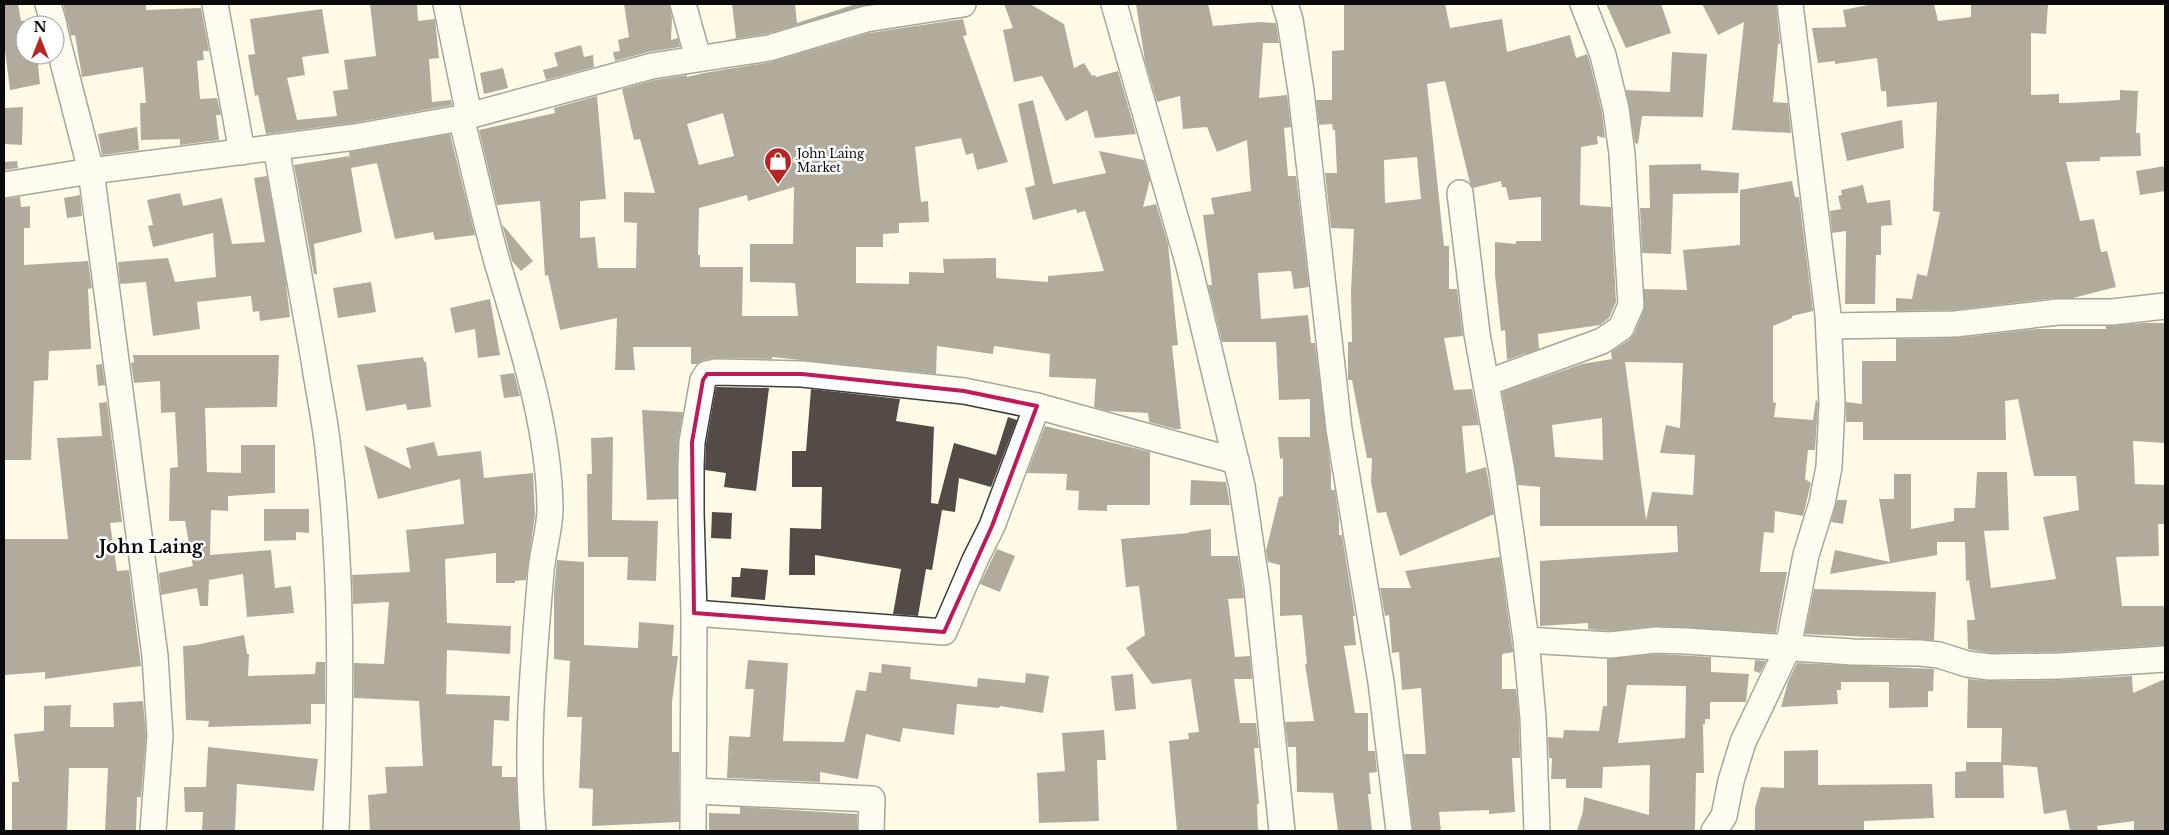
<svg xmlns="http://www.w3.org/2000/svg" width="2169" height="835" font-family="'Libre Baskerville',serif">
<rect width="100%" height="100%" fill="#fffbe6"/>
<!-- building -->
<g fill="#524b46" fill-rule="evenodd">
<path d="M4,4H18L21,21L38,20L39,25H25V55H37L40,84L10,90L4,42Z"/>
<path d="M63,4H146V10L201,8L209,51H203L204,60L197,61L200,99L217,98L221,115H216L219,140L180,145V139L141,140L140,103H146L143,67L82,77L75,35L71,36Z"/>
<path d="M370,4H417L418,21L435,19L439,58L429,59L432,102L451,100L452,105L353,123L266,134L258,95L255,96L248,55L255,54L250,19L322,9L329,53L302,57L305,75L287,78L297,120L337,116L333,91L348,89L344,60L376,56Z"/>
<path d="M624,4H669L672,18L671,40L678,38L680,47L648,52L615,61L613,52L620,51L618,40L629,37Z"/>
<path d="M732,4H795L797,23L856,4H871L766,34L723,41L736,38Z"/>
<path d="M1004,4H1030L1064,24L1074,68L1084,63L1092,76L1095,75L1096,77L1118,71L1136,134L1095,138L1087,110L1066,121L1042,76L1014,82L1003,30L1013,28Z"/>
<path d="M1136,4H1208L1213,26L1259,22L1276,23L1279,43H1263L1259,98L1287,95L1291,127L1284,128L1288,176H1296L1309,287L1294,289L1291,271L1258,273L1261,319L1308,315L1311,343H1315L1331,471V490H1335L1339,519V535H1342L1355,616H1353L1356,645L1344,646L1355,713H1368V751H1375L1377,772L1369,773L1371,794H1368L1372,831H1338L1333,793L1297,792L1296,747H1288L1285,722L1314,721L1305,664H1307L1302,615L1280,616V565L1268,562L1266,551L1279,497L1283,496V458L1280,459L1278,437H1310V399L1279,400L1276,342H1222L1208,285H1212L1203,215L1214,214L1211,198L1251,191L1247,140L1217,152L1207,127L1183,129L1180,96L1157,102L1145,61Z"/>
<path d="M1344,4H1445L1450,28L1502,19L1507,52L1570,35L1576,58L1587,54L1589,59L1602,112L1605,138L1597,136L1598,144L1581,147L1580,205L1611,207L1616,302L1609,318L1600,325L1538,334L1539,349L1507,360L1505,330L1501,331L1495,275V242L1516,244V241H1541V197L1509,200L1506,187H1502L1501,181L1473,188L1470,183L1445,81L1427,84L1444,246H1449V289H1457L1463,336L1444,338L1454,390L1472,389L1479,425L1462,426L1466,473L1486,467L1494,514L1400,556L1386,512L1377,513L1371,482L1372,458H1367L1352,380H1348V342H1352L1351,291L1354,229L1331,228L1325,173H1337L1335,130H1333L1332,124L1319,125L1316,100H1332V51L1344,50ZM1417,157L1421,199L1385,203L1384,160Z"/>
<path d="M1606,4H1661L1671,33L1626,48Z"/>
<path d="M1702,4H1776L1780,44H1778L1773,102L1788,103L1791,133L1732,130L1744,22L1718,35Z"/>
<path d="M1873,4H1934L1938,21L1971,17V4H2048L2046,34L2031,33V95L2059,94V103H2068L2120,100V90L2138,91L2136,133H2140L2141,156L2100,157V161L2066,162L2080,221L2094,219L2101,252L2107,251L2116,287L2073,298H2056L1954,310L1896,311V298L1912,299L1917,274L1927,276L1940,212L1933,211L1937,102L1887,107L1886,91H1881L1877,58L1835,64V61L1818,63L1812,28L1846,27L1843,10Z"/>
<path d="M963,19L967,35L963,36L1008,162L977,170L973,153L966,155L961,138L915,147L921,202L928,201L929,222L899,223V233L883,234V247H856V283L909,284V272L944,273L943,259L996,258V278L1048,282V276L1104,271L1085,211L1077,213L1076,209L1033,220L1025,188L1035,185L1018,104L1033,100L1053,184L1106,173L1099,151L1144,160L1150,180L1143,207L1156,204L1168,244L1178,345L1172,346L1181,429H1175L1149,422L1148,413L1108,411L1094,407L1096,379L1049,377L1050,354L994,346L993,354L937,346L936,374L772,357V359L716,358L704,360L697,364H691V347H633L635,370H615L617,318L560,330L548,275L545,276L540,201L497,205L479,130L555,113L554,108L597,96L606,199L580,201V238L595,237L598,268H636L637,223L624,222V192L655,193L640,139L634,140L622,89L655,80L687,75V77L704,73L771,62L869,33ZM723,113L734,156L699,165L687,124ZM794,187L793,244H750V282L795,283L798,316H742L743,267H700V255H698L699,208L747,195L748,201Z"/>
<path d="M581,45L584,57L593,55L594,67L546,80L543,70L558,66L554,53Z"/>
<path d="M1672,52L1707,54L1703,117L1642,116L1638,144L1635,143L1626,90L1670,92Z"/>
<path d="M503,68L508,88L484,94L480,73Z"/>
<path d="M23,107L22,145L4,144V108Z"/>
<path d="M1902,120L1904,148L1847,161L1841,133Z"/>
<path d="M137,127L139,150L102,155L98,134Z"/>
<path d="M450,134L475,235L435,240L433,232L395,239L377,163L351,168L362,232L314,244L317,274H314L294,165L349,156L350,159L349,152Z"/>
<path d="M17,161L18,168L4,170V162Z"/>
<path d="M1701,164V170L1739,173L1738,193L1673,194L1671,254L1642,253L1640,208H1650L1649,165Z"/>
<path d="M2165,166V191L2140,195L2136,171Z"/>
<path d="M267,176L285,275L290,317L260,321L259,311L253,312L251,296L197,302L200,329L153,336L146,282L120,284L118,262L168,258L175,282L216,277L213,233L153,247L148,226L153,225L147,200L180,193L183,206L222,198L232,244L265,242L254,178Z"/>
<path d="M1792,181L1795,197H1799L1813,311L1792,316V318L1773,326V402L1776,403L1774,417L1813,420L1816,399L1818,403L1815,450H1808L1805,479L1811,483L1803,516L1775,511L1774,533L1764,532L1760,572H1787L1776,633L1656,626L1610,631L1588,629V623L1540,626V561L1678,552L1677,526H1540V487L1518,485L1502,392L1582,364L1612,359L1611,352L1629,340L1634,334L1644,310V289L1687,290L1683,250L1740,245V190ZM1625,362L1683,363L1680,428L1666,425L1660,453L1695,455L1693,495L1652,492L1646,520ZM1602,418L1603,460L1555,457L1552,425Z"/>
<path d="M1863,185L1867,203L1890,200L1892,225L1881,226V255H1876L1875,304H1845L1846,231L1832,233L1830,211L1841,209L1838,196L1842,195L1841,190Z"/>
<path d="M80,195L82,216L67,218L64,198Z"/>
<path d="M20,197L21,207L30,206V228H24V265L88,261L92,288L88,289L91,349L49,351L48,380L34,381L31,460H4V199Z"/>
<path d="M502,224L533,261L521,271L512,261Z"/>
<path d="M371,282L376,312L338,318L333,288Z"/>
<path d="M490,299L500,355L478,358L475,329L455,333L450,308Z"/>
<path d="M2145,323H2165V443L2133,441L2135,484L2165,485V524H2158L2159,556L2116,557L2122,606H2165V645L2059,652L1991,653L1968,649L1967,620H1975L1969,580L1966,581L1965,542H1937V555L1830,574L1835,550L1890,562L1879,499H1894V474H1911V529L1954,521V508H1975L1977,472H2007L2009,530L1984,531L1991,588L2056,579L2043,517L2079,510L2076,476H2034L2018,399L2005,401L2006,440H1863V422H1846V402L1862,404V361H1896V339L1957,338L2037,329H2106V326Z"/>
<path d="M133,355H279L277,407L205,408L207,472L241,473V445H275V493L228,496V511L211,510L210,555L271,550L275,588L291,586L294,613L247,617L243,574L209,580L208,606H200L197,588L161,595L159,573L193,566L185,521H169L170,468L178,467L175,412L161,413L160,381L134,383L131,363L134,362Z"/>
<path d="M423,357L424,362H426L431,407L407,410L406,404L366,411L357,365Z"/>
<path d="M102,364L105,385L98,386L96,365Z"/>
<path d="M514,373L520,396L504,398L500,375Z"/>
<path d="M716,387L769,388L756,491L724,487L726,473L705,470L706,444Z"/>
<path d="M811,389L900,399L896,421L934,427L931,503L938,504L954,443L996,455L1008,417L1017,420L991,487L959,478L955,512L942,510L932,570L926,569L918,616L893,614L901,569L815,555V575H789L790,528L821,529L822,487H792V451H806Z"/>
<path d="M107,402L122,522L110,523L117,571L129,570L141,666L45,679V672L4,675V539H68L57,438L102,436L99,403Z"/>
<path d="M642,410L683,412L678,441L677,499L647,500Z"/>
<path d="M1045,426L1150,452V505H1107V511L1078,510L1079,491L1066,490L1067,474L1027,473Z"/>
<path d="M613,437L612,520L658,521L656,581L627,580L628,557H588L587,474H592L591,438Z"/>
<path d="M434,442L438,456L481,451L484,478L533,473L535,515L526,580L515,581V583H496V553L445,559L447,623L511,626L510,654L447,650L446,694L510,696L509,721L494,720L492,766H502V777H516L519,831H370L368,795L387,793L385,767L423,766L419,701L354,698V663L384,664L389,602L353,604L352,575L410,572L406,530L464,524L460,479L378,499L364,445L411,469L406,448Z"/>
<path d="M1191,480L1226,482L1230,505H1190Z"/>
<path d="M1837,500H1847L1843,524L1831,522Z"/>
<path d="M264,509H309V533L296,532V540L264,541Z"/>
<path d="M712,512L732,513L731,539L711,538Z"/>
<path d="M1211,529V556H1238L1244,598L1228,599L1235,657L1250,656L1252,679H1234L1240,723H1256L1259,748H1254L1259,804H1257L1258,831H1177L1169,741L1189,739L1188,733L1199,732L1191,679L1152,684L1126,648L1145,635L1139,586L1126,587L1121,539L1189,533V532Z"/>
<path d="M997,549L1015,556L1000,592L980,584Z"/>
<path d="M1500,557L1513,652L1502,654V689H1516L1519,719L1520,758H1512L1515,812L1489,814V810L1439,812L1441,831H1413L1404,754H1426L1421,688L1402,690L1399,652L1392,653L1389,615L1385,616L1380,588H1411L1405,571Z"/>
<path d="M557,560L584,562V645L638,648L639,622L674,625L672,656H678L672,702V752H679V822L592,826L593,789L579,788L582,717H567L570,661L554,659V593Z"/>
<path d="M741,568L768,570L765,600L731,597L732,577H740Z"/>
<path d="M1814,589L1936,592L1934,640L1805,634Z"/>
<path d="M244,635L247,654H249L248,676L315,674L316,662H325V704H311V724L208,727L209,721L186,720L183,646L195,645Z"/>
<path d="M1657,654L1711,657V672L1749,674L1746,702H1710V719H1705V724H1703L1704,773H1696L1695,831H1577L1583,811L1584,797L1649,815L1650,765L1603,767L1602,788H1566V779H1551L1552,758H1549L1548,737L1563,738L1564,730L1599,731L1603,706H1607V659ZM1627,685L1686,686L1685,738L1618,743Z"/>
<path d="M748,660L788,663L783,741L844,742L856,690L866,691L869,672L881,673L882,664L911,667L910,679L977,687L978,678L1025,683L1026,673L1049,676L1043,713L1000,706L999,708L957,704L954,735L903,728L900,742L866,734L858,779L820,772V782L727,778L729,736L750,737L754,689H745Z"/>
<path d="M1755,660L1766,661L1760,673L1754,671Z"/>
<path d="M1797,663L1934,669L1933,691H1928V707L1889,708V682H1841V690H1837L1838,704L1781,707L1788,682Z"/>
<path d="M1133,674L1136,709L1115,711L1111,676Z"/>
<path d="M2132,676L2133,693L2165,679V831H2134V821L2097,826L2098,830L2088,831H2070L2066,810L2044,814L2037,767L2003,765L2004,798H1955V772L1966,771V762H2001L2002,728H1967L1968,679L1990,681L2060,680Z"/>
<path d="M143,701L146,736L141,797H137L136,831H105L108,768H69L67,831H12V782H19L14,734L44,731V706L71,705L70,727H114L113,703Z"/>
<path d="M1104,730L1106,760H1097L1099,821L1039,823L1037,773L1065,771L1062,733Z"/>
<path d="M208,747L318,759L314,791L237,784L235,831L202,830L203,812H185L184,787H206Z"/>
<path d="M1818,750V785L1932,784L1934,818L1864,821V831H1755V808L1761,787L1784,788V751Z"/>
<path d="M740,807L857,814V831H709V813L740,814Z"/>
</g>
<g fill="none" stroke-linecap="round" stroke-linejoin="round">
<!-- minor casing -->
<g stroke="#3d3d3d" stroke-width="28">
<g id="minor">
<path d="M48,4L54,25"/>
<path d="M215,4L242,152"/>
<path d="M446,4L469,115"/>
<path d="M683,4L698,58"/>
<path d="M1114,4L1188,262L1242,486L1257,587L1282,831"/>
<path d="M1285,4L1290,20L1301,91L1339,429L1381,682L1399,831"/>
<path d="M55,31L91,171L155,656L160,736L153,831"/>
<path d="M461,118C474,167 484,217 498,265C521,343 549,425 550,508C550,529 543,550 541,571C534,658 525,744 533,831"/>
<path d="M276,147C289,218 302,289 314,360C318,389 325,419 328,449C343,576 341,704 336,831"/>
<path d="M4,185L91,171L355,137L461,118L652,66L769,48L866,19L963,4"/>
<path d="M1460,193L1477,334L1502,472L1526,640L1533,718L1537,831"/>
<path d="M1829,326L1955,324L2058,312H2112L2165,306"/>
<path d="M1486,383L1602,341L1621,328L1631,305L1622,154L1616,109L1603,55L1583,4"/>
<path d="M694,613L944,632L975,560L992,526L1037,406"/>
<path d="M1526,640L1610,645L1656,640L1686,641L1853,652L1920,653L1939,655L1967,664L1990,667L2060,666L2165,659"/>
<path d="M694,791L872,799L871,831"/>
<path d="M693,831L694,613L691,513V466L692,442L703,380L707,374L716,372L802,374L964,391L1037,406L1236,461"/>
<path d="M1714,831L1724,816L1731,781L1743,742L1788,648L1806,555L1822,503L1829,467L1832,403L1828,315L1790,4"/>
</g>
</g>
<!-- minor -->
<use href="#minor" stroke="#fff" stroke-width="25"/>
</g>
<!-- marked area -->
<path d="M0 0H2169V835H0ZM707,374H802L964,391L1037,406L992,526L944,632L694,613L692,442L703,380Z" fill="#fffbe6" fill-opacity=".55" fill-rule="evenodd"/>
<path fill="none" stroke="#c2185b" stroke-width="4" stroke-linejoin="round" d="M707,374H802L964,391L1037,406L992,526L944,632L694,613L692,442L703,380Z"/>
<!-- icons -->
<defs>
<g id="shop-pin" transform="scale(1.4375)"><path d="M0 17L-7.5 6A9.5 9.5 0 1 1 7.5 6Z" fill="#b82324" stroke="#fff"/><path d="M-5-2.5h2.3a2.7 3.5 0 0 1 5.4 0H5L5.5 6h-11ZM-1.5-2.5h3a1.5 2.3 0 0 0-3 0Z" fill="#fff"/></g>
</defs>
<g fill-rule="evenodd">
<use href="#shop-pin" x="778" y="161"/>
</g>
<g text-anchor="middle" stroke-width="5" stroke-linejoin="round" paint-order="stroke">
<!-- poi labels -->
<g font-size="12" fill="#0a0a0a" stroke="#fff" text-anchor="start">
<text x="797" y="158">John Laing<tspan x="797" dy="14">Market</tspan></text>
</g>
<!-- district labels -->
<g font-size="18" font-weight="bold" fill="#0a0a0a" stroke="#fff">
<text x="151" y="553">John Laing</text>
</g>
</g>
<!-- border -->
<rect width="2169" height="835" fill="none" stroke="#0a0a0a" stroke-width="10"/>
<!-- north arrow -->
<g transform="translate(40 40)"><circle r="24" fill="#ffffff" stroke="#9d9d9d"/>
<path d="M0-4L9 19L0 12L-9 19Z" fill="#b82324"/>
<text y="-8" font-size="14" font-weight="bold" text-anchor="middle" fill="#0a0a0a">N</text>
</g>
</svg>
